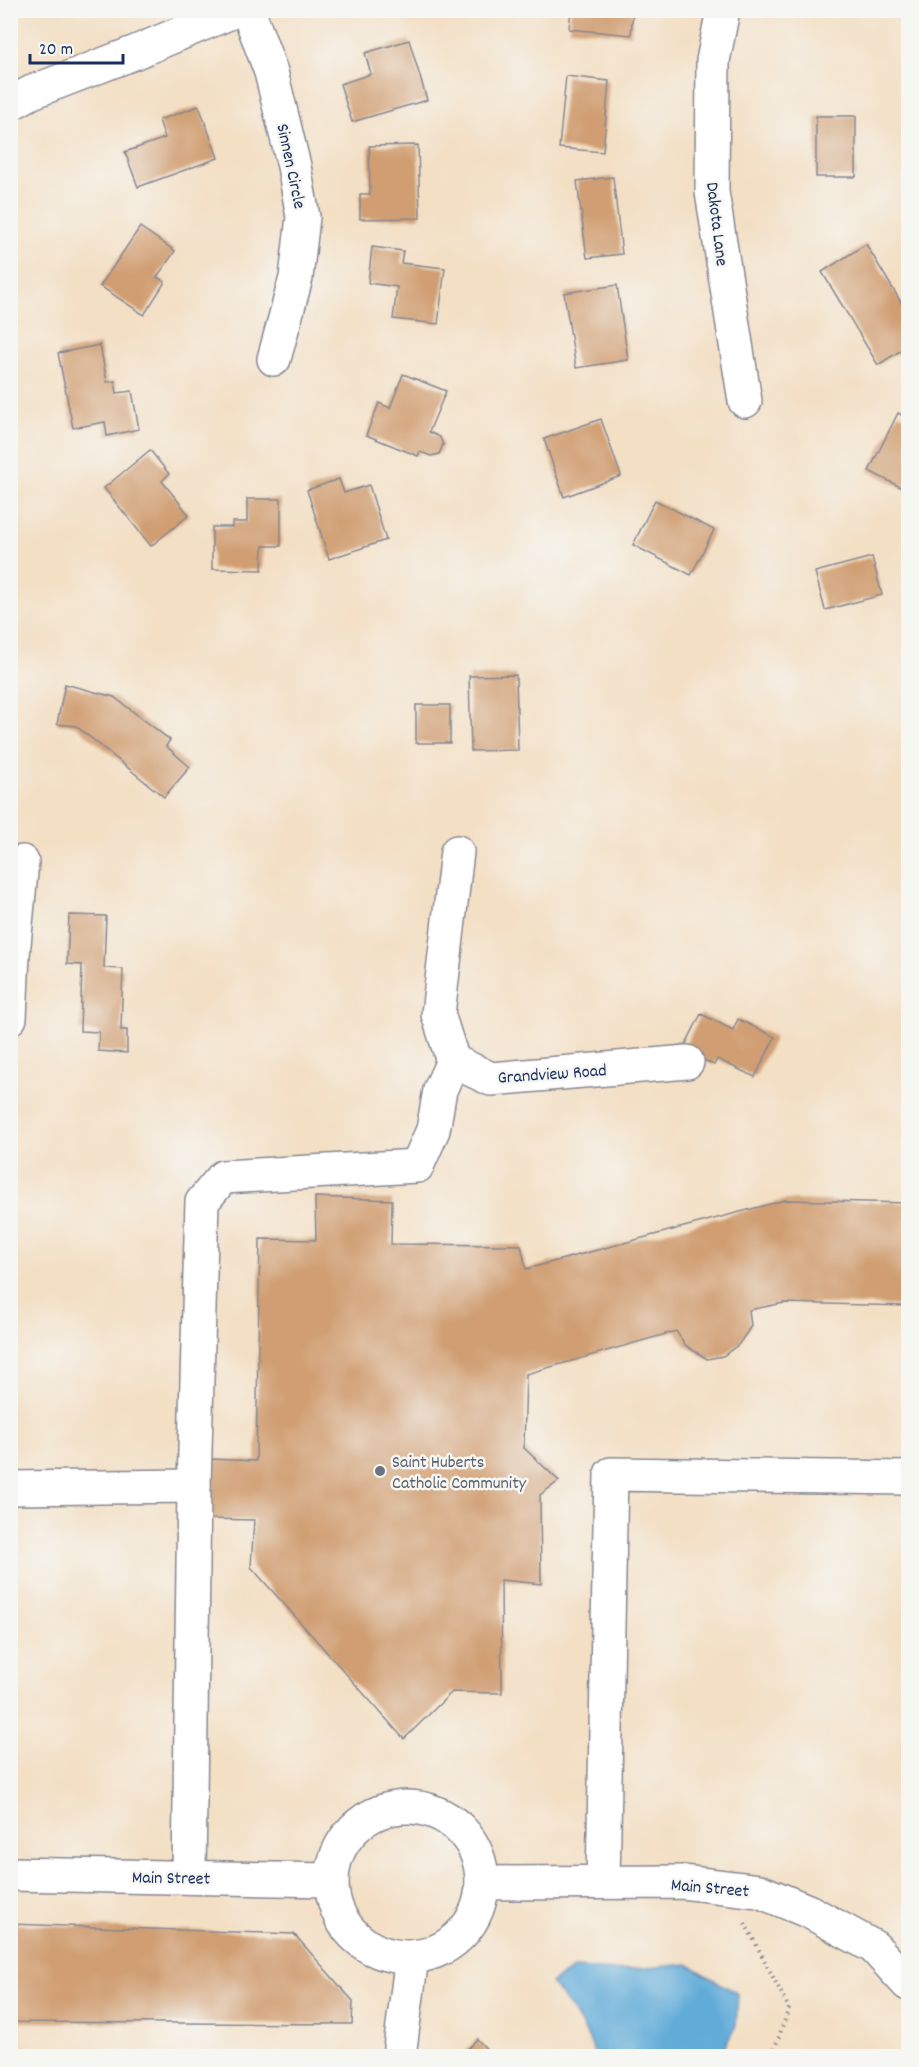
<svg xmlns="http://www.w3.org/2000/svg" width="919" height="2067" font-family="Dekko,sans-serif">
<rect width="100%" height="100%" fill="#f6f6f2"/>
<filter id="ink" filterUnits="userSpaceOnUse"><feTurbulence type="fractalNoise" baseFrequency=".0167" numOctaves="2"/><feDisplacementMap in="SourceGraphic" scale="12" xChannelSelector="R" yChannelSelector="G"/><feConvolveMatrix kernelMatrix="1 2 1 2 8 2 1 2 1" color-interpolation-filters="sRGB"/></filter>
<filter id="wash" filterUnits="userSpaceOnUse"><feTurbulence type="fractalNoise" baseFrequency=".008" numOctaves="4" result="noise"/><feDisplacementMap in="SourceGraphic" scale="24" xChannelSelector="R" yChannelSelector="G"/><feGaussianBlur stdDeviation="1.35" result="paint"/><feColorMatrix in="noise" values="0 0 0 0 0 0 0 0 0 0 0 0 0 0 0 0 0 1.4 0 .05"/><feComposite in="paint" operator="in"/></filter>
<g filter="url(#wash)">
<rect width="100%" height="100%" fill="#f3dfc4"/>
<!-- water -->
<path fill="#60abd8" stroke="#3e6d9b" stroke-width="1.5" d="M688,1964L738,1994L736,2025L720,2056H595C589,2030 568,2004 551,1983L575,1968L614,1971Z"/>
<g id="blocks">
<!-- building -->
<g fill="#d09e72">
<path d="M571,10H633L631,35L569,29Z"/>
<path d="M409,40L427,100L352,122L340,84L371,74L365,53Z"/>
<path d="M566,76L609,81L603,152L559,148Z"/>
<path d="M199,106L218,158L138,187L125,152L165,138L159,120Z"/>
<rect x="816" y="116" width="40" height="61"/>
<path d="M418,145L420,218L360,219V194H370L369,146Z"/>
<path d="M613,177L622,254L587,258L577,181Z"/>
<path d="M140,227L175,251L157,277L165,282L144,315L100,286Z"/>
<path d="M866,244L908,314V346L878,365L822,272Z"/>
<path d="M372,247L403,251L401,263L445,268L438,324L393,319L397,287L368,283Z"/>
<path d="M617,285L628,360L576,368L564,293Z"/>
<path d="M100,345L107,382L115,381L117,393L132,391L139,429L107,436L105,422L73,428L58,353Z"/>
<path d="M403,374L446,391L429,432L440,437L443,445L439,454L431,456L420,452L418,456L366,435L379,403L390,408Z"/>
<path d="M898,413L908,418V491L869,471Z"/>
<path d="M601,419L621,476L564,497L544,439Z"/>
<path d="M150,450L169,474L162,481L189,515L151,546L104,488Z"/>
<path d="M339,479L344,493L369,485L386,540L329,559L307,490Z"/>
<path d="M247,499H281V546H263L262,570L212,569V527H232V522H247Z"/>
<path d="M655,500L714,530L691,575L633,545Z"/>
<path d="M872,557L882,595L825,610L815,572Z"/>
<path d="M516,675L518,750L471,751L469,676Z"/>
<path d="M65,684L114,697L170,740L166,746L190,767L164,797L76,726L57,724Z"/>
<rect x="416" y="705" width="34" height="38"/>
<path d="M69,915L106,916L104,968L123,969L121,1030H127V1053L98,1051L99,1032L80,1031L82,965L67,964Z"/>
<path d="M701,1014L733,1030L738,1019L775,1037L755,1077L717,1059L714,1065L683,1050Z"/>
<path d="M315,1197L392,1200L391,1244L521,1245L526,1269L785,1200L908,1203V1306L784,1303L749,1310L751,1326L739,1344L723,1356L707,1359L686,1346L676,1331L526,1374L524,1448L559,1481L540,1495L541,1584L501,1580L502,1693L452,1692L404,1739L251,1567L254,1520L209,1519L211,1459L256,1461L260,1239L316,1240Z"/>
<path d="M10,1924L294,1934L353,2001L352,2024L10,2022Z"/>
<path d="M477,2039L493,2056H461Z"/>
</g>
</g>
</g>
<g filter="url(#ink)">
<use href="#blocks" fill-opacity="0" stroke="#878791" stroke-width="1.5"/>
<g fill="none" stroke-linecap="round" stroke-linejoin="round">
<!-- minor casing -->
<g stroke="#878791" stroke-width="36">
<g id="minor">
<path d="M248,10L271,72L294,166L303,217L296,278L274,359"/>
<path d="M723,10L713,61L712,192L745,401"/>
<path d="M10,104L32,92L131,54L236,10"/>
<path d="M457,852L438,1014L453,1061L491,1079L687,1062"/>
<path d="M10,1018L13,955L22,862"/>
<path d="M194,1486L202,1202L223,1177L417,1166L433,1130L440,1090L453,1061"/>
<path d="M10,1488L194,1486L189,1877"/>
<circle cx="407" cy="1882" r="75"/>
<path d="M10,1874L332,1880"/>
<path d="M603,1882L611,1474L908,1478"/>
<path d="M482,1883L682,1882L759,1891L810,1912L874,1947L908,1984"/>
<path d="M399,2056L412,1957"/>
</g>
</g>
<!-- path -->
<path stroke="#878791" stroke-width="4" stroke-dasharray="1.5 4.5" stroke-linecap="butt" d="M745,1923L789,2008L772,2056"/>
<!-- minor -->
<use href="#minor" stroke="#fff" stroke-width="33"/>
</g>
</g>
<!-- markers -->
<circle fill="#6b7280" stroke="#f6f6f2" stroke-width="2" cx="380" cy="1471" r="6"/>
<g text-anchor="middle" stroke-width="5" stroke-linejoin="round" paint-order="stroke">
<!-- street labels -->
<g font-size="18" fill="#1b2f5e" stroke="#f6f6f2">
<text transform="translate(292 166) rotate(78)" y="6">Sinnen Circle</text>
<text transform="translate(718 224) rotate(83)" y="6">Dakota Lane</text>
<text transform="translate(552 1073) rotate(-4)" y="6">Grandview Road</text>
<text transform="translate(171 1877) rotate(1)" y="6">Main Street</text>
<text transform="translate(710 1887) rotate(5)" y="6">Main Street</text>
</g>
<!-- worship labels -->
<g font-size="18" fill="#5b616d" stroke="#f6f6f2" text-anchor="start">
<text x="392" y="1467">Saint Huberts<tspan x="392" dy="21">Catholic Community</tspan></text>
</g>
</g>
<!-- margin -->
<rect width="919" height="2067" fill="none" stroke="#f6f6f2" stroke-width="36"/>
<!-- scale -->
<path d="M30 54v9h93v-9" fill="none" stroke="#1b2f5e" stroke-width="3"/>
<text x="39" y="54" font-size="18" fill="#1b2f5e" stroke="#f6f6f2" stroke-width="4.5" paint-order="stroke">20 m</text>
</svg>
